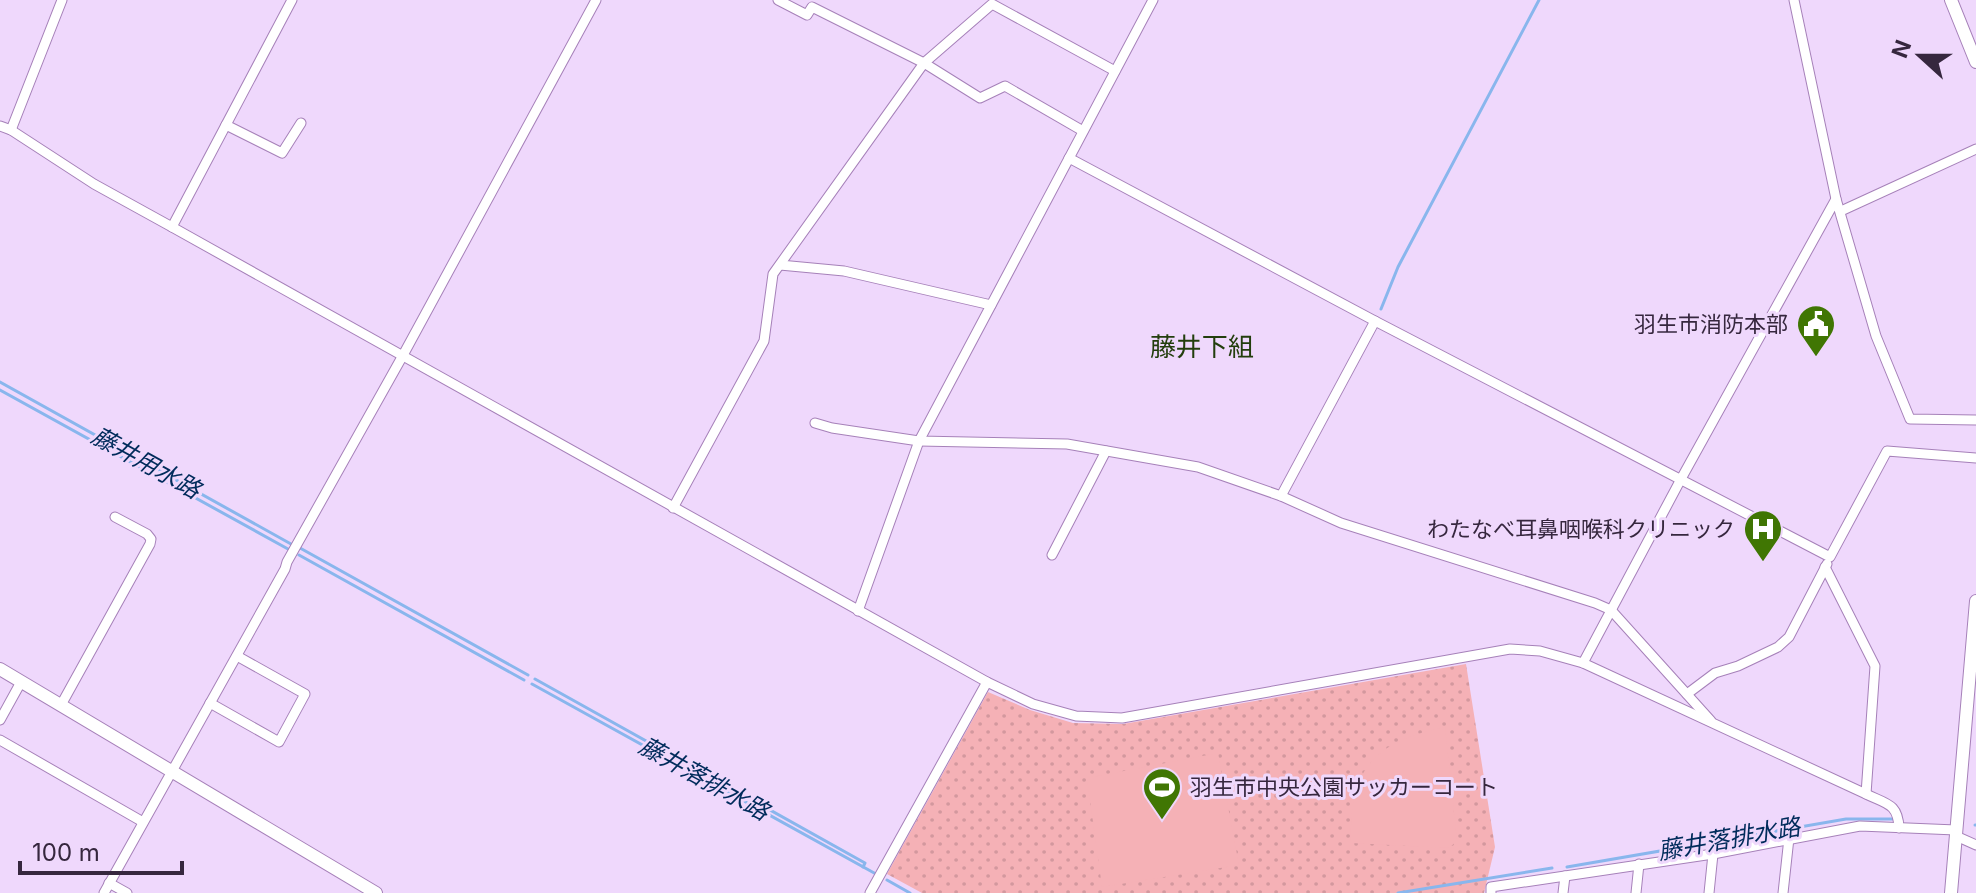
<svg xmlns="http://www.w3.org/2000/svg" width="1976" height="893" font-family="Inter,'Noto Sans JP',sans-serif">
<defs>
<pattern id="park-dots" width="8" height="8" patternUnits="userSpaceOnUse" patternTransform="scale(2)"><rect width="8" height="8" fill="#f5b1b6"/><path d="M2 2h.1M6 6h.1" fill="none" stroke="#d3989e" stroke-width="1.8" stroke-linecap="round"/></pattern>
</defs>
<rect width="100%" height="100%" fill="#efd8fc"/>
<!-- park -->
<path fill="url(#park-dots)" d="M1466,664L1495,847L1484,893H922L887,874L988,692L1030,710L1073,723L1123,724Z"/>
<!-- pitch -->
<g fill="#f5b1b6">
<path d="M1445,727L1457,841L1449,848L1351,843C1349,769 1373,742 1445,727Z"/>
<path d="M1218,753L1239,865L1102,887L1087,778Z"/>
</g>
<g fill="none" stroke-linecap="round" stroke-linejoin="round">
<!-- stream -->
<g stroke="#89b6ed" stroke-width="3">
<path d="M1381,309L1398,267L1539,0"/>
<path d="M0,382L291,544"/>
<path d="M0,390L288,549"/>
<path d="M300,548L528,675"/>
<path d="M299,555L524,680"/>
<path d="M535,679L865,863L863,867"/>
<path d="M532,684L876,874"/>
<path d="M1975,825H1976"/>
<path d="M1567,867L1846,819H1892"/>
<path d="M887,880L910,893"/>
<path d="M1398,893L1552,868"/>
</g>
<!-- street casing -->
<g stroke="#a681b9" stroke-width="11">
<g id="street">
<path d="M292,0L172,227L987,682L1033,704L1076,716L1122,718L1510,649L1540,651L1583,663L1866,794C1886,804 1898,803 1899,828"/>
<path d="M778,0L807,15L812,7L924,63L980,98L1005,86L1083,131"/>
<path d="M1794,0L1836,199"/>
<path d="M226,125L282,153L301,123"/>
<path d="M0,126L11,130L94,184L172,227"/>
<path d="M11,130L62,0"/>
<path d="M1069,158L1375,321L1830,557L1887,451L1976,458"/>
<path d="M1841,211L1976,149"/>
<path d="M780,265L844,271L991,305"/>
<path d="M815,423L832,428L919,441L1067,444L1198,467L1281,496L1341,523L1595,603L1611,610L1711,721"/>
<path d="M1281,496L1375,321"/>
<path d="M673,508L764,341L773,274L924,63L992,4L1115,71"/>
<path d="M1052,555L1106,451"/>
<path d="M1825,567L1875,666L1866,794"/>
<path d="M858,611L919,441L1153,0"/>
<path d="M1583,663L1681,479L1836,199L1876,336L1910,419L1976,420"/>
<path d="M1687,694L1715,673L1738,666L1778,647L1789,637L1827,564"/>
<path d="M210,703L279,742L305,694L237,656"/>
<path d="M61,705L150,544L151,539L147,534L115,517"/>
<path d="M0,720L21,682"/>
<path d="M0,740L143,822"/>
<path d="M1956,836L1976,845"/>
<path d="M109,883L127,893"/>
<path d="M104,893L285,569L287,562L402,357L596,0"/>
<path d="M870,893L987,682"/>
<path d="M1491,893V887L1713,854L1860,826L1956,830"/>
<path d="M1563,893L1565,876"/>
<path d="M1636,893L1639,864"/>
<path d="M1709,893L1713,854"/>
<path d="M1783,893L1789,838"/>
</g>
</g>
<!-- secondary casing -->
<g stroke="#a681b9" stroke-width="14">
<g id="secondary">
<path d="M1951,0L1976,62"/>
<path d="M0,669L376,893"/>
<path d="M1951,893L1976,601"/>
</g>
</g>
<!-- street -->
<use href="#street" stroke="#fff" stroke-width="9"/>
<!-- secondary -->
<use href="#secondary" stroke="#fff" stroke-width="12"/>
</g>
<!-- icons -->
<defs>
<g id="civic-pin" transform="scale(2)"><path d="M0 17L-7.5 6A9.5 9.5 0 1 1 7.5 6Z" fill="#407603" stroke="#efd8fc"/><path d="M-.6-6.5H3V-4.5H.6V-3L4-1V1h2V6H-6V1h2V-1L-.6-3ZM-1.2 2.5V6h2.4V2.5Z" fill="#fff"/></g>
<g id="hospital-pin" transform="scale(2)"><path d="M0 17L-7.5 6A9.5 9.5 0 1 1 7.5 6Z" fill="#407603" stroke="#efd8fc"/><path d="M-5-5h3v3.5h4V-5h3V5h-3V1.5h-4V5h-3Z" fill="#fff"/></g>
<g id="stadium-pin" transform="scale(2)"><path d="M0 17L-7.5 6A9.5 9.5 0 1 1 7.5 6Z" fill="#407603" stroke="#efd8fc"/><path d="M0-5a6.5 5 0 1 0 0 10a6.5 5 0 1 0 0-10ZM-3.5-1.8h7v3.6h-7Z" fill="#fff"/></g>
</defs>
<g fill-rule="evenodd">
<use href="#civic-pin" x="1816" y="324"/>
<use href="#hospital-pin" x="1763" y="529"/>
<use href="#stadium-pin" x="1162" y="787"/>
</g>
<g text-anchor="middle" stroke-width="6" stroke-linejoin="round" paint-order="stroke">
<!-- poi labels -->
<g font-size="22" fill="#36273e" stroke="#efd8fc" text-anchor="end">
<text x="1788" y="332">羽生市消防本部</text>
<text x="1735" y="537">わたなべ耳鼻咽喉科クリニック</text>
<text x="1190" y="795" text-anchor="start">羽生市中央公園サッカーコート</text>
</g>
<!-- water labels -->
<g font-size="24" font-style="italic" fill="#002b5b" stroke="#efd8fc">
<text transform="translate(146 463) rotate(29)" y="8">藤井用水路</text>
<text transform="translate(704 779) rotate(29)" y="8">藤井落排水路</text>
<text transform="translate(1729 839) rotate(-10)" y="8">藤井落排水路</text>
</g>
<!-- quarter labels -->
<g font-size="26" fill="#233e0d" stroke="#efd8fc">
<text x="1202" y="356">藤井下組</text>
</g>
</g>
<!-- north arrow -->
<g transform="translate(1920 56) rotate(291)" stroke="#efd8fc" stroke-width="6" paint-order="stroke">
<path d="M0-6L14 30L0 20L-14 30Z" fill="#36273e"/>
<text y="-12" font-size="22" font-weight="bold" text-anchor="middle" fill="#36273e">N</text>
</g>
<!-- scale -->
<path d="M20 861v12h162v-12" fill="none" stroke="#36273e" stroke-width="4"/>
<text x="32" y="861" font-size="24" fill="#36273e" stroke="#efd8fc" stroke-width="6" paint-order="stroke">100 m</text>
</svg>
